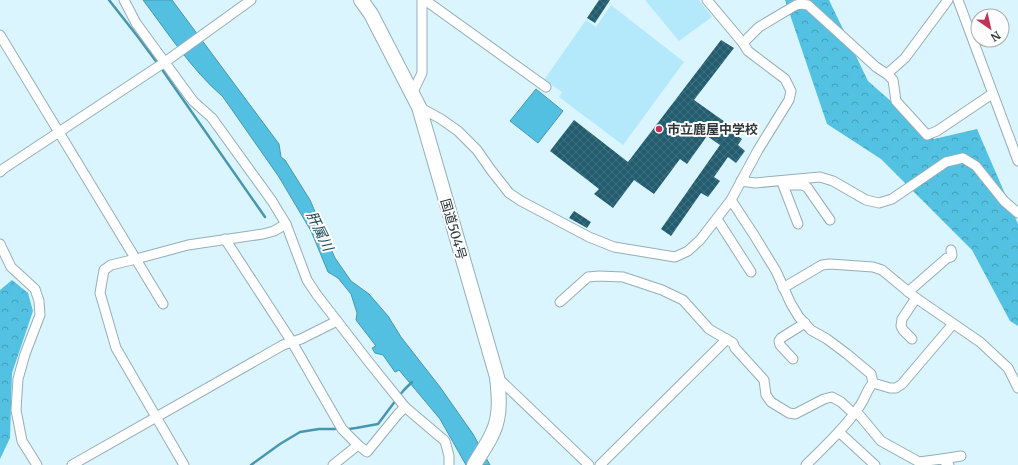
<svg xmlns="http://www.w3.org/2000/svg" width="1018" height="465" font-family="Merriweather,'Noto Sans JP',serif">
<defs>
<pattern id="forest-crowns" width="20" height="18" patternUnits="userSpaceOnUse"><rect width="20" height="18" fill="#53c1e2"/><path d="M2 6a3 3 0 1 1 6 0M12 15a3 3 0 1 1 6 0" fill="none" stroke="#459eb8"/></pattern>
<pattern id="building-cross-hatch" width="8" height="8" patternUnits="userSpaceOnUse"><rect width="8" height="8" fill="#235d6f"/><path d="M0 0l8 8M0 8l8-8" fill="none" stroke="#427180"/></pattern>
</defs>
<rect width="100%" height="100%" fill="#dbf5fe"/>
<!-- forest -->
<g fill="url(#forest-crowns)">
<path d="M785,0H829L868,81L934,139L977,129L1018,224V326L1010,321L972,250L881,159L827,124Z"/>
<path d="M12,280L28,293L33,311L12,373L10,438L0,459V290Z"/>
</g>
<!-- park -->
<g fill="#b3e9fb">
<path d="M645,0H699L712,17L679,41Z"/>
<path d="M611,5L684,62L623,145L559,97L562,92L544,80L586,20L596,27Z"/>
</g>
<!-- water -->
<g fill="#53c0e1" stroke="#4897af">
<path d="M143,0H172L279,144L281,157L285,160L310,200L335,258L351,281L369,294L388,316L401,337L440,387L473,434L490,465H466L440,419L399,370L395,372L383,355L375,353L372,348L376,346L356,320L357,313L351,294L338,278L328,272L311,231L279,177L223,97C191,69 168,33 143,0Z"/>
<path d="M536,89L563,111L538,143L510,121Z"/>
</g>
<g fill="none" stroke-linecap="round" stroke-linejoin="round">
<!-- stream -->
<g stroke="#4897af" stroke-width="2.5">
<path d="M109,0L138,37L158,64"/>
<path d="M161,68L265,217"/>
<path d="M399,396L404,390L412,382"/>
<path d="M349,429L356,428L378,424L396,400"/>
<path d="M251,465L280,444L300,432L319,429H335"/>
</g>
</g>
<!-- building -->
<g fill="url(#building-cross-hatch)">
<path d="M599,0H610L595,23L587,18Z"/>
<path d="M721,40L734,48L694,100L735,129L732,132L742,139L738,145L745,151L736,163L728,157L714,177L720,181L708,197L701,193L671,236L661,229L720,145L707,136L687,164L680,159L654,194L634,180L613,208L594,194L599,189L550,151L574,120L628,162Z"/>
<path d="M574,211L591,222L587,228L569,218Z"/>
</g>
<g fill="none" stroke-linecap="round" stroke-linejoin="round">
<!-- minor casing -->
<g stroke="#95aeb7" stroke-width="11">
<g id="minor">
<path d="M124,0L136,23L193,101L212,118L272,201L286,224L307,280L317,295L368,361L405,407L445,441L449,456V465"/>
<path d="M425,0L546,87"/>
<path d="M958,0L1018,161"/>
<path d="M0,35L163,304"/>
<path d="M743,43L759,27L796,5L801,4L808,5L864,56L876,67L887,74L893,80L896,101L927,135L937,131L992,94"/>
<path d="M887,74L905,58L948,0"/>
<path d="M412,94L422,73V0"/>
<path d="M419,107L441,119L458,131L477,150L491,170L509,193L521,201L589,237L614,247L675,257L688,251L700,240L731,200L758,150L789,100L791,91L785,79L748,51L743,43L707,0"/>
<path d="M0,172L3,169L165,62L251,0"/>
<path d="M741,181L755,183L820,177L833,181L866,200L879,203L892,199L946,162L963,158L976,166L1004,201L1018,213"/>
<path d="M783,185L798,224"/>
<path d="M785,185H802L807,187L830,220"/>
<path d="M731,200L754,235L776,271L791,304L799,317L811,330L827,339L847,354L871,374L873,383"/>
<path d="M717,219L751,272"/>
<path d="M225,239L292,342L342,429L358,445L367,452L398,414L405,407"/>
<path d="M0,244L11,267L35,289L39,301L40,315L25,354L18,379L16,410L22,441L37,465"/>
<path d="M783,288L822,265L830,264L873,267L882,270L916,298L980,342L1008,368L1018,388"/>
<path d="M908,292L947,258L951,257L952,255L951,250"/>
<path d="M560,302L588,277L599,276L623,277L662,290L683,300L709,329L733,343L735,348L764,380L766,395L771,402L789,413L795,414L824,399L832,397L841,402L854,414"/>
<path d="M912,339L903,330L901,326L902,319L916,298"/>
<path d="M793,359L780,345L779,341L781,338L805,323"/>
<path d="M497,377L589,465"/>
<path d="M873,383L890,388H896L902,384L953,324"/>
<path d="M856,411L881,441L919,462L942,459L949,465"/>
<path d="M839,432L875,465"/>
<path d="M942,459L961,456"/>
<path d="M72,465L283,345L301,339L337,321"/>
<path d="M184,465L116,348L100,293L104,270L111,265L136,259L188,245L263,234L274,231L286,224"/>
<path d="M333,465L358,445"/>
<path d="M600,465L727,339"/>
<path d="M806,465C824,447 844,429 859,407C865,399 866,391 873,383"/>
</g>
</g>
<!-- highway casing -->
<g stroke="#95aeb7" stroke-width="16">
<path id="highway" d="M361,0L371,14L419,107L497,377C499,395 501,415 493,432C488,444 480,454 474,465"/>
</g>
<!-- minor -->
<use href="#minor" stroke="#fff" stroke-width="9"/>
<!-- highway -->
<use href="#highway" stroke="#fff" stroke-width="14"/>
</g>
<!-- markers -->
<circle fill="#c13256" stroke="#fdfdfd" stroke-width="1.5" cx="659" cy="129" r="4"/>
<g text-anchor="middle" stroke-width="4" stroke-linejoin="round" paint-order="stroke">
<!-- poi labels -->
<g font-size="13" font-weight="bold" fill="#2d373a" stroke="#fdfdfd" text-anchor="start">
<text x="667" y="134">市立鹿屋中学校</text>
</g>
<!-- street labels -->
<g font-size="13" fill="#2d373a" stroke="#fdfdfd">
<text transform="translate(454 229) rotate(74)" y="5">国道504号</text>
</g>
<!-- water labels -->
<g font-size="14" font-style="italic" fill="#174755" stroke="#fdfdfd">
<text transform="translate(320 231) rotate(64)" y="5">肝属川</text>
</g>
</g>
<!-- north arrow -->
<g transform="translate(990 28) rotate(146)"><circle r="19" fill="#fdfdfd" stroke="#aaaeaf"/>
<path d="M0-3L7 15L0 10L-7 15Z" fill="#c13256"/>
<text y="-6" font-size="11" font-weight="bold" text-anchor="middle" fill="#2d373a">N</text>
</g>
</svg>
